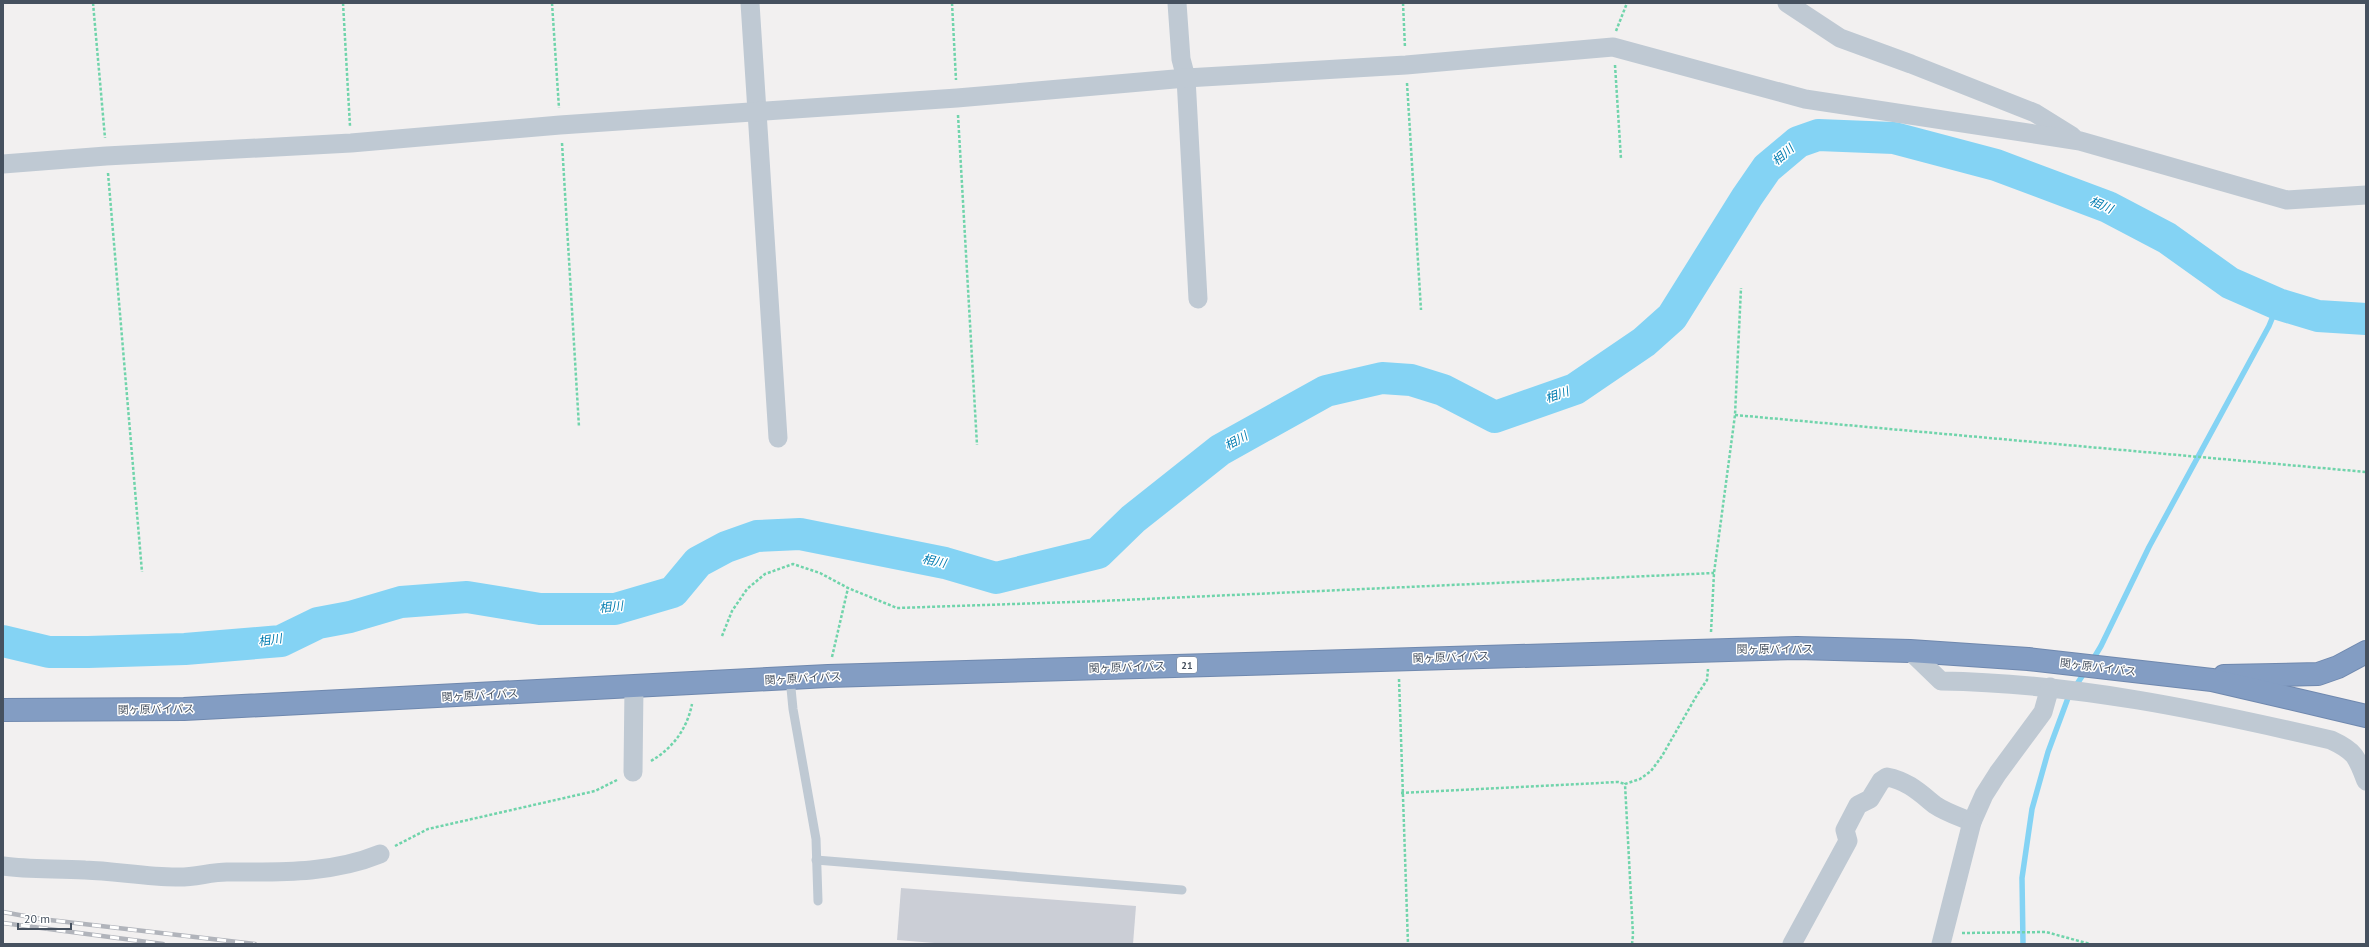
<svg xmlns="http://www.w3.org/2000/svg" width="2369" height="947" font-family="'PT Sans','Noto Sans JP',sans-serif">
<rect width="100%" height="100%" fill="#f2f0f0"/>
<g fill="none" stroke-linecap="round" stroke-linejoin="round">
<!-- stream -->
<g stroke="#84d3f4" stroke-width="5.5">
<path d="M2092,661L2101,646L2149,547L2269,326L2278,304"/>
<path d="M2023,944L2022,878L2032,809L2048,752L2068,698L2086,670"/>
</g>
<!-- river -->
<path stroke="#84d3f4" stroke-width="32" d="M3,641L49,652H88L185,649L281,641L318,623L350,617L401,602L467,597L540,609H615L673,592L698,562L726,547L757,536L800,534L945,563L996,578L1098,553L1133,519L1220,450L1326,391L1382,378L1411,380L1443,390L1495,417L1575,389L1644,342L1672,317L1747,197L1767,168L1798,142L1818,135L1894,138L1996,165L2108,207L2167,238L2230,283L2278,304L2318,316L2366,319"/>
</g>
<!-- building -->
<path fill="#cbced6" d="M901,888L1136,906L1133,944H947L897,940Z"/>
<g fill="none" stroke-linecap="round" stroke-linejoin="round">
<!-- highway casing -->
<g stroke="#6f88ae" stroke-width="24">
<g id="highway">
<path d="M2224,676L2318,674L2338,667L2366,652"/>
<path d="M3,710L184,709L828,676L1797,648L1910,651L2028,659L2212,680L2366,716"/>
</g>
</g>
<!-- path -->
<g stroke="#70d4ab" stroke-width="2.5" stroke-dasharray="3 2" stroke-linecap="butt">
<path d="M93,3L105,138"/>
<path d="M343,3L350,126"/>
<path d="M552,3L559,108"/>
<path d="M952,3L956,80"/>
<path d="M1403,3L1405,48"/>
<path d="M1616,31L1627,3"/>
<path d="M1615,65L1621,159"/>
<path d="M1407,83L1421,310"/>
<path d="M958,115L977,445"/>
<path d="M562,143L579,427"/>
<path d="M108,173L142,572"/>
<path d="M1735,415L2366,472"/>
<path d="M1711,632L1714,573L1735,415L1741,288"/>
<path d="M722,636L732,611L747,589L765,574L793,564L820,573L848,588L897,608L1101,601L1714,573"/>
<path d="M832,657L848,588"/>
<path d="M1399,679L1408,944"/>
<path d="M651,761C673,748 687,729 692,704"/>
<path d="M1401,793L1618,782L1625,784"/>
<path d="M395,846L428,829L595,791L617,780"/>
<path d="M1962,933L2046,932L2090,944"/>
<path d="M1632,944L1633,935L1625,784L1640,779L1651,771L1662,756L1697,695L1707,680L1708,669"/>
</g>
<!-- lane -->
<g stroke="#bfc9d3" stroke-width="9">
<path d="M790,678L793,709L816,839L818,901"/>
<path d="M816,860L1182,890"/>
</g>
<!-- street -->
<g stroke="#bfc9d3" stroke-width="19">
<path d="M750,3L778,438"/>
<path d="M1177,3L1181,59L1186,78L1198,299"/>
<path d="M1787,3L1840,38L1911,64L2035,113L2072,136"/>
<path d="M3,164L106,156L351,143L560,125L957,98L1186,78L1406,65L1613,47L1805,99L2080,141L2287,200L2366,195"/>
<path d="M1910,651L1941,681C2074,683 2202,710 2331,740C2355,751 2357,757 2366,781"/>
<path d="M633,772L634,687"/>
<path d="M3,866C30,870 58,868 85,870C115,871 146,877 176,877C193,878 210,872 227,872C279,872 331,874 380,854"/>
<path d="M1792,944L1848,841L1845,830L1858,805L1870,799L1881,781L1887,777C1908,781 1920,793 1935,805C1945,812 1960,817 1972,822L1984,795L1998,773L2043,712L2050,687"/>
<path d="M1941,944L1972,822"/>
</g>
<!-- highway -->
<use href="#highway" stroke="#839dc3" stroke-width="22"/>
<!-- rail casing -->
<g stroke="#b1b4bb" stroke-width="4.5">
<g id="rail">
<path d="M3,912L41,919L255,944"/>
<path d="M3,923L163,944"/>
</g>
</g>
<!-- rail -->
<use href="#rail" stroke="#fff" stroke-width="3" stroke-dasharray="9" stroke-linecap="butt"/>
</g>
<g text-anchor="middle" stroke-width="3" stroke-linejoin="round" paint-order="stroke">
<!-- shield labels -->
<rect fill="#fff" stroke="#7e858f" stroke-width="1" x="1177" y="657" width="20" height="16" rx="3"/>
<g font-size="10" font-weight="bold" fill="#46515f">
<text x="1187" y="669">21</text>
</g>
<!-- street labels -->
<g font-size="11" fill="#46515f" stroke="#fff">
<text x="1775" y="653">関ヶ原バイパス</text>
<text transform="translate(1451 657) rotate(-2)" y="4">関ヶ原バイパス</text>
<text transform="translate(1127 667) rotate(-2)" y="4">関ヶ原バイパス</text>
<text transform="translate(2098 667) rotate(7)" y="4">関ヶ原バイパス</text>
<text transform="translate(803 678) rotate(-3)" y="4">関ヶ原バイパス</text>
<text transform="translate(480 695) rotate(-3)" y="4">関ヶ原バイパス</text>
<text transform="translate(156 709) rotate(-1)" y="4">関ヶ原バイパス</text>
</g>
<!-- water labels -->
<g font-size="12" font-style="italic" fill="#017cb0" stroke="#fff">
<text transform="translate(1783 155) rotate(-41)" y="4">相川</text>
<text transform="translate(2101 205) rotate(23)" y="4">相川</text>
<text transform="translate(1557 395) rotate(-19)" y="4">相川</text>
<text transform="translate(1236 441) rotate(-29)" y="4">相川</text>
<text transform="translate(934 561) rotate(12)" y="4">相川</text>
<text transform="translate(611 607) rotate(-6)" y="4">相川</text>
<text transform="translate(270 640) rotate(-8)" y="4">相川</text>
</g>
</g>
<!-- border -->
<rect width="2369" height="947" fill="none" stroke="#46515f" stroke-width="8"/>
<!-- scale -->
<path d="M18 923v6h53v-6" fill="none" stroke="#46515f" stroke-width="2"/>
<text x="24" y="923" font-size="12" fill="#46515f" stroke="#ffffff" stroke-width="3" paint-order="stroke">20 m</text>
</svg>
